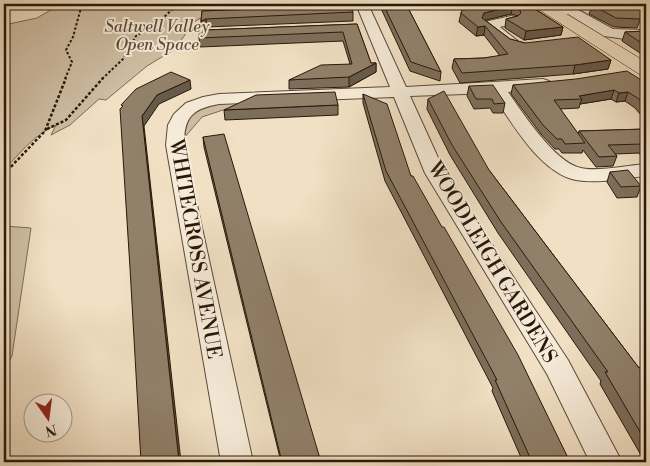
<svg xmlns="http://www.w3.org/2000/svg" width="650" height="466" font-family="'Libre Bodoni',serif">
<rect width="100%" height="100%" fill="#f1e0c4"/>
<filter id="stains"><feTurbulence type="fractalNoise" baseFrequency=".004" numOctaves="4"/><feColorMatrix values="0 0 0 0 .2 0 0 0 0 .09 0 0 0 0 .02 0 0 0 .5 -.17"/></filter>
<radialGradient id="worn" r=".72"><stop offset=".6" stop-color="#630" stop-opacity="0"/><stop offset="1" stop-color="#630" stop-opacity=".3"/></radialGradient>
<!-- green -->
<g fill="#cfbea4" stroke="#7c6b56">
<path d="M61,4H276V6L218,8L194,22L175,49L147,66L106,100L99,99L70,125L51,135L56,125C34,135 20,153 4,170V25L37,18Z"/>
<path d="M253,100L202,117L184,138C184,133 183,127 185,122C190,102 236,102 253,100Z"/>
<path d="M4,226L31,228L12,356L4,370Z"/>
</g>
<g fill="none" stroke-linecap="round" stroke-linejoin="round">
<!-- minor casing -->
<g stroke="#5b4a38" stroke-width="2">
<g id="minor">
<path d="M356,4H368L406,87L543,79L549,81L551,84L549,87L508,92C523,113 555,163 581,168C597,172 629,165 646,164V176C624,178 598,184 576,180C540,173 511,122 492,93L410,96L445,173L568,360L622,462H590L547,374L425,173L394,97L219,104C192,109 184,117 184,145L253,462H221L166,145L168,125L174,114L186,103L203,97L219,94L390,87Z"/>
<path d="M571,6L613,29L646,30V38L625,39L604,36L568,14L551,15L544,11L551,7Z"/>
<path d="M511,16L516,17L518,20L516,23L500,27L519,42L517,45H507L482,25L484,22Z"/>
</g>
</g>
<!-- highway casing -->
<g stroke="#291809" stroke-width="1">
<path id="highway" d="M532,4H550L646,62V76L639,74L535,7Z"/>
</g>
<!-- path-far1 -->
<g stroke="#291809" stroke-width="2" stroke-dasharray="2.5 2" stroke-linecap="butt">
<path d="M65,79L72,62L66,50L73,37L82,4"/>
<path d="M102,79L123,59L136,36L162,19L178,4"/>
</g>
<!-- path -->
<g stroke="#291809" stroke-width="2.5" stroke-dasharray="3 2" stroke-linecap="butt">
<path d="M47,129L66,120L103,78"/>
<path d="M4,174L45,131L66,78"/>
</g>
<!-- minor -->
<use href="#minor" fill="#f6ebd9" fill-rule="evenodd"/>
<!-- highway -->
<use href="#highway" fill="#f1e0c4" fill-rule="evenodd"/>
</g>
<!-- wall -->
<g fill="#7d6e5b" stroke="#291809">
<path d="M4,4H41L34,8L4,5Z"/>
<path d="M379,4H406L441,72L440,81L410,71Z"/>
<path d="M465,4H532V7L563,27L561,35L524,40L505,28L506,19L518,16L511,14L485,20L510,39L525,43L611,60L608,69L573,74L460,83L452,68L454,59L484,58L500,56L484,35L476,36L459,22L461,13Z"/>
<path d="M572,4H639L645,7L637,28L614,27L589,14L591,9L576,6Z"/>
<path d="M311,7L353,12V21L207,27L203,29L206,30L357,24L371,63H376V72L349,87L289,89V80L350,64L343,41L200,47L199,38L202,28L201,21L202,11Z"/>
<path d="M646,31V57L622,41L625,32Z"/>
<path d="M646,83V121L635,108L625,101L616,102L611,99L580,104L579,108L560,109L578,134L579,131L646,129V162L639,153L615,154L617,156L613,166L596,167L583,150L582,153H562L559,149H555L541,134L511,94L513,85Z"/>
<path d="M469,86L505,103L503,113H493L490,108L474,109L467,96Z"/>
<path d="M363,94L411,176L570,462H523L492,391L493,388L385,181L363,103Z"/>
<path d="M428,99L489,170L639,368L646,367V462H645L600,384L601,381L498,233L450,155L427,109Z"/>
<path d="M338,105V115L225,120L224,110Z"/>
<path d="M203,137L321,462H281L204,147Z"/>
<path d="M610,172L641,186L637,197L617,198L607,182Z"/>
</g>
<!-- shaded-wall -->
<g fill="#665a4a" stroke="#291809">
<path d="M33,4H41L34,8Z"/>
<path d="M513,6L511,14L482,21V18L484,13Z"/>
<path d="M206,19L207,27L202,30L201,21Z"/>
<path d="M485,26L484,35L476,36L478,27Z"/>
<path d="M563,27L561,35L524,40L526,31Z"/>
<path d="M611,60L608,69L573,74L575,65Z"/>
<path d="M376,63V72L349,87V77Z"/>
<path d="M190,80L191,89L159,104L144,126L181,462H179L142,116L157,95Z"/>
<path d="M614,90L611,99L580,104L582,99L579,96Z"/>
<path d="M628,92L625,101L616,102L619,93Z"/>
</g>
<!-- building -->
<g fill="#91806a" stroke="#291809">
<path d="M311,4H350L353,12L206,19L201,21L202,11L311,7Z"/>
<path d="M383,4H406L441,72L411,62Z"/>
<path d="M465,4H527L563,27L526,31L506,19L518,16L521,13L519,8L513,6L484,13L482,18L510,39L525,43L578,37L611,60L575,65L462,73L454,59L484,58L508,54L485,26L478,27L461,13Z"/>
<path d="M602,4H639L645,7L640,19L616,18L592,5Z"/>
<path d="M357,24L371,63H376L349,77L289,80L321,65L352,64L343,32L199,38L200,27L206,30Z"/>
<path d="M646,31V46L625,32Z"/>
<path d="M627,71L646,83V108L639,99L628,92L619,93L614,90L579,96L582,99L554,100L585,143L565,144L562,139H557L543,125L513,85L576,79Z"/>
<path d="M171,72L190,80L157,95L142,116L179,462H141L130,268L120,109L123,106L121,105L136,89Z"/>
<path d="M493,85L505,103L494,104L492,99H476L469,86Z"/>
<path d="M444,91L489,170L639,368L646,367V442L605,372H608L501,222L452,145L428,99Z"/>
<path d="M335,92L338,105L224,110L256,95Z"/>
<path d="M363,94L387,104L411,176H413L442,227H444L518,355L570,462H532L495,380H497L386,171Z"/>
<path d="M646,129V148L643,144L608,145L617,156L599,157L579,131Z"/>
<path d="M224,134L321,462H282L203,137Z"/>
<path d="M628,170L641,186L621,187L610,172Z"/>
</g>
<g text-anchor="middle" stroke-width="4" stroke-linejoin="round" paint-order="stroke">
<!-- far-park labels -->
<g font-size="16" font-style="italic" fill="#5b4a38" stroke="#f6ebd9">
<text x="157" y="32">Saltwell Valley<tspan x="157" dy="18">Open Space</tspan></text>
</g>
<!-- street labels -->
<g font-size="20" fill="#291809" stroke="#f6ebd9">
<text transform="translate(196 249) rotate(80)" y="7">WHITECROSS AVENUE</text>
<text transform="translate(493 262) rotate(59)" y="7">WOODLEIGH GARDENS</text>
</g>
</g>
<!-- margin -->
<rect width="650" height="466" fill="none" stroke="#f1e0c4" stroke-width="20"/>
<rect x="5" y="5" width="640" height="456" fill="none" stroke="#291809" stroke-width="2.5"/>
<rect x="10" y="10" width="630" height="446" fill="none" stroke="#291809"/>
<!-- north arrow -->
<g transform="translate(48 418) rotate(166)"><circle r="24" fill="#f6ebd9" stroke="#a49786"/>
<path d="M0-4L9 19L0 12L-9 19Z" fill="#8f2418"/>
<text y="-8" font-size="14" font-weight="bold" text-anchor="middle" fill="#291809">N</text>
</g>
<rect width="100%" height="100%" filter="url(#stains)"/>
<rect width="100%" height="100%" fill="url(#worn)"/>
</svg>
